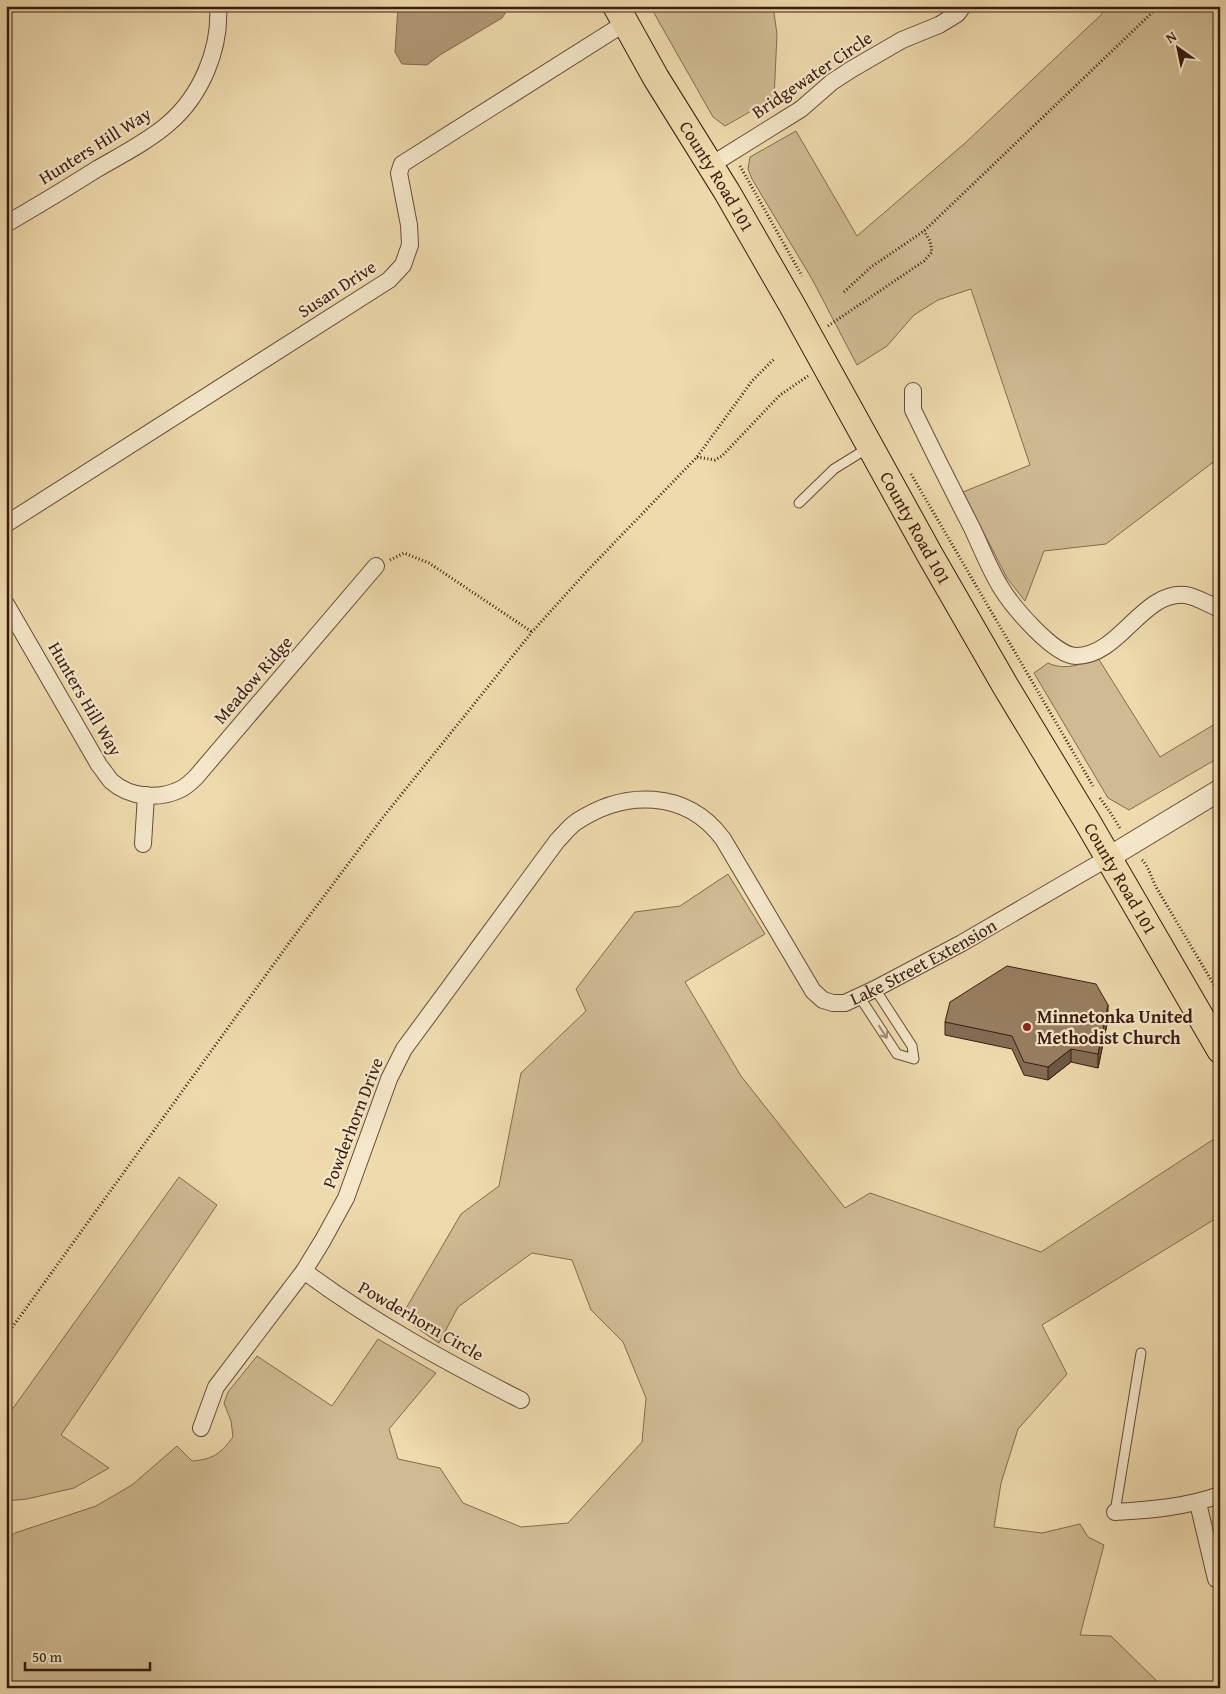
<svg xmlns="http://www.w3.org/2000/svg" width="1226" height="1694" font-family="'Gentium Book Plus',serif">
<rect width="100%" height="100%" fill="#eedaad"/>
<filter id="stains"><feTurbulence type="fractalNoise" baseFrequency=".004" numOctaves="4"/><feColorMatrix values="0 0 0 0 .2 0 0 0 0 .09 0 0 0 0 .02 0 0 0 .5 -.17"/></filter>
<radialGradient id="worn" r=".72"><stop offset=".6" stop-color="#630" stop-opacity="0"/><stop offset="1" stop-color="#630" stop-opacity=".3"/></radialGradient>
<!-- green -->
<g fill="#cfba92" stroke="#846a50">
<path d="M650,6H773L777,34L774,98L725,126L713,117Z"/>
<path d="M1102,6H1220V457L1106,544L1044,551L1025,601L1007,578L963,492L1030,465L971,289L938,300L914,315L887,346L857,365L812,279L752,179L748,169L750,157L796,131L857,236L964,144L1102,14Z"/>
<path d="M1098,658L1160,757L1220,721V757L1129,810L1108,798L1034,673L1048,663C1065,671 1082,664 1098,658Z"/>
<path d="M728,874L765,934L685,982L741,1076L845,1208L870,1193L1041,1252L1220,1135V1216L1042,1325L1067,1374L1018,1429L1001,1483L994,1527L1042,1533L1080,1524L1088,1537L1104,1545L1080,1635L1111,1636L1164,1688H6V1541L15,1533L96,1506L132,1485L177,1446L192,1461C214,1459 220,1454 233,1437L231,1421L224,1403L228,1392L257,1356L332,1406L378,1339L436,1373L389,1429L398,1459L440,1468L463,1503L521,1527L568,1523L642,1442L646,1398L623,1342L591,1310L572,1260L532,1253L458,1307L439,1343L401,1317L461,1214L499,1186L521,1073L586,1011L576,989L635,912L680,906Z"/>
<path d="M179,1177L217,1205L61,1435L109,1468L74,1488L27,1499L6,1501V1418Z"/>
</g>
<!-- water -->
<path fill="#b19977" stroke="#81674d" d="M398,6H510L502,18L440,55L427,65L402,64L395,52Z"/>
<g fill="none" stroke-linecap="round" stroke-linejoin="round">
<!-- service casing -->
<g stroke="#674b36" stroke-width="11">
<g id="service">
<path d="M799,503L834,469L868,448"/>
<path d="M859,996L897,1054L914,1059L912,1046L875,989"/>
<path d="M1115,1512L1141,1353"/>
</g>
</g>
<!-- minor casing -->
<g stroke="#674b36" stroke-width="18">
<g id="minor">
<path d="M711,165L801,109L832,82L852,69L902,40L939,25L957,14L963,6"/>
<path d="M6,224C37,206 67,188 97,169C121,155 147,142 168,124C201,96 221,49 218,6"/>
<path d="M913,391V410C932,449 952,489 972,528C981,547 989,568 1000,586C1011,605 1054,656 1076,656C1120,656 1142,591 1185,595C1196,596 1209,605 1220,609"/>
<path d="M6,524L389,280L403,265L410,245L409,225L399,173L402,164L625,23"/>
<path d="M6,604L99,765C103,770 107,776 111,781C130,798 159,800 181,789C187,786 192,781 196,777L376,566"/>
<path d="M143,844L146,795"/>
<path d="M304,1271C371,1321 446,1362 521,1400"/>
<path id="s1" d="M201,1428L216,1387L304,1271L323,1240L346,1198L389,1079L404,1049L557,841C563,835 569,827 576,822C624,790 686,789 723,839L813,991L823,1000L833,1003H845L875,989L962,943L1108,858"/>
<path d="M1198,1503L1216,1579"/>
<path d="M1115,1512C1151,1510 1186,1507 1220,1495"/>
</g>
</g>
<!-- tertiary casing -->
<g stroke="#674b36" stroke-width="23">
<path id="tertiary" d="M1108,858L1220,790"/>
</g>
<!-- primary casing -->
<g stroke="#3a1b0e" stroke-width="28">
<g id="primary">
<path id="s2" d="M616,6L656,78L727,192L792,305L930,555L1006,687L1087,821L1220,1050"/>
</g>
</g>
<!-- path -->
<g stroke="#3a1b0e" stroke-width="3" stroke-dasharray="1 2.5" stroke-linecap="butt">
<path d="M740,166L802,276"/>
<path d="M844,292L871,267L924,231L1159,6"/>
<path d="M828,326L924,261L932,252L930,241L924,231"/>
<path d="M697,457L715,460L722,456L780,395L808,376"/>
<path d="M911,474L1093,786"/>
<path d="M390,560L404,553L429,563L532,632"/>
<path d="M1100,798L1110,812L1121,830"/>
<path d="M1142,860C1148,865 1152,879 1156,887L1220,995"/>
<path d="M6,1336L289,943L384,816L532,632L587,571L697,457L752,381L775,358"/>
</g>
<!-- service -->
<use href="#service" stroke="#f4e7ca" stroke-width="9"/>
<!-- minor -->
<use href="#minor" stroke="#f4e7ca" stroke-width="16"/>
<!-- tertiary -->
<use href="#tertiary" stroke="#f4e7ca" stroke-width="21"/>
<!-- primary -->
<use href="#primary" stroke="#eedaad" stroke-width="26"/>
</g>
<!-- wall -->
<path fill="#836c53" stroke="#3a1b0e" d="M1108,1019L1098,1068L1071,1062L1048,1080L1024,1075L1012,1049L945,1035V1022Z"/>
<!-- shaded-wall -->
<g fill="#6a5844" stroke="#3a1b0e">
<path d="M1108,1005V1019L1098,1068V1054Z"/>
<path d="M1071,1049V1062L1048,1080V1067Z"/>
</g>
<!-- building -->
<path fill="#987e61" stroke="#3a1b0e" d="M1007,966L1096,984L1108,1005L1098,1054L1071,1049L1048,1067L1024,1062L1012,1036L945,1022L950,1002Z"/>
<!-- one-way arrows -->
<defs><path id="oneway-shaft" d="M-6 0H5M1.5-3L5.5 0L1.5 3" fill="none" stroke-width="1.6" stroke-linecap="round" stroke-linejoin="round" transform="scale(1.25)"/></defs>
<use stroke="#a08b75" href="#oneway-shaft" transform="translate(883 1032) rotate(57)"/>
<!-- markers -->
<circle fill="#8f2418" stroke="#f4e7ca" stroke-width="2" cx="1027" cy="1027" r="5"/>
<g text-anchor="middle" stroke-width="4.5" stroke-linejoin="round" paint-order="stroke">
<!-- street labels -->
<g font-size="18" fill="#3a1b0e" stroke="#f4e7ca">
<text transform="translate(812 75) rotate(-34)" y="6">Bridgewater Circle</text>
<text transform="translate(95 146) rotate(-32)" y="6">Hunters Hill Way</text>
<text dy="6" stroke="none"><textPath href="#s2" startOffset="198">County Road 101</textPath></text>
<text transform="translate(337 289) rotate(-33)" y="6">Susan Drive</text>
<text dy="6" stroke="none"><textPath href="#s2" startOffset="602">County Road 101</textPath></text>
<text transform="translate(253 680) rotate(-49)" y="6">Meadow Ridge</text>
<text transform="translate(85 699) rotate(60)" y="6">Hunters Hill Way</text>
<text dy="6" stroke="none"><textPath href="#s2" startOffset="1008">County Road 101</textPath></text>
<text dy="6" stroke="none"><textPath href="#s1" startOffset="1184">Lake Street Extension</textPath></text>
<text transform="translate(353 1123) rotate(-69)" y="6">Powderhorn Drive</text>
<text transform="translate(421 1321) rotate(30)" y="6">Powderhorn Circle</text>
</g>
<!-- poi labels -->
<g font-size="18" font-weight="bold" fill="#3a1b0e" stroke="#f4e7ca" text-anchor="start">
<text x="1037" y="1023">Minnetonka United<tspan x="1037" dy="21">Methodist Church</tspan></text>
</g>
</g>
<!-- margin -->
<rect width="1226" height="1694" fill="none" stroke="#eedaad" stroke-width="25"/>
<rect x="8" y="8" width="1211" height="1679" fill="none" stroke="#3a1b0e" stroke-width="2.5"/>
<rect x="12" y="12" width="1201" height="1669" fill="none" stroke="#3a1b0e"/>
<!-- north arrow -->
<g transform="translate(1178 48) rotate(327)" stroke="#f4e7ca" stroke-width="4" paint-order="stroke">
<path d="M0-4L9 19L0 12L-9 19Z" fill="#3a1b0e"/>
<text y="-8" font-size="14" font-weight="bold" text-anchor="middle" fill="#3a1b0e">N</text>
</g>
<!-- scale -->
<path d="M25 1662v8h125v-8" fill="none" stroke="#3a1b0e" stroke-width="2.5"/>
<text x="32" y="1662" font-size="15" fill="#3a1b0e" stroke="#f4e7ca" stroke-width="4" paint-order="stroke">50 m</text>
<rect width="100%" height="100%" filter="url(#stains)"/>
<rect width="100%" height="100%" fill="url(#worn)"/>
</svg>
